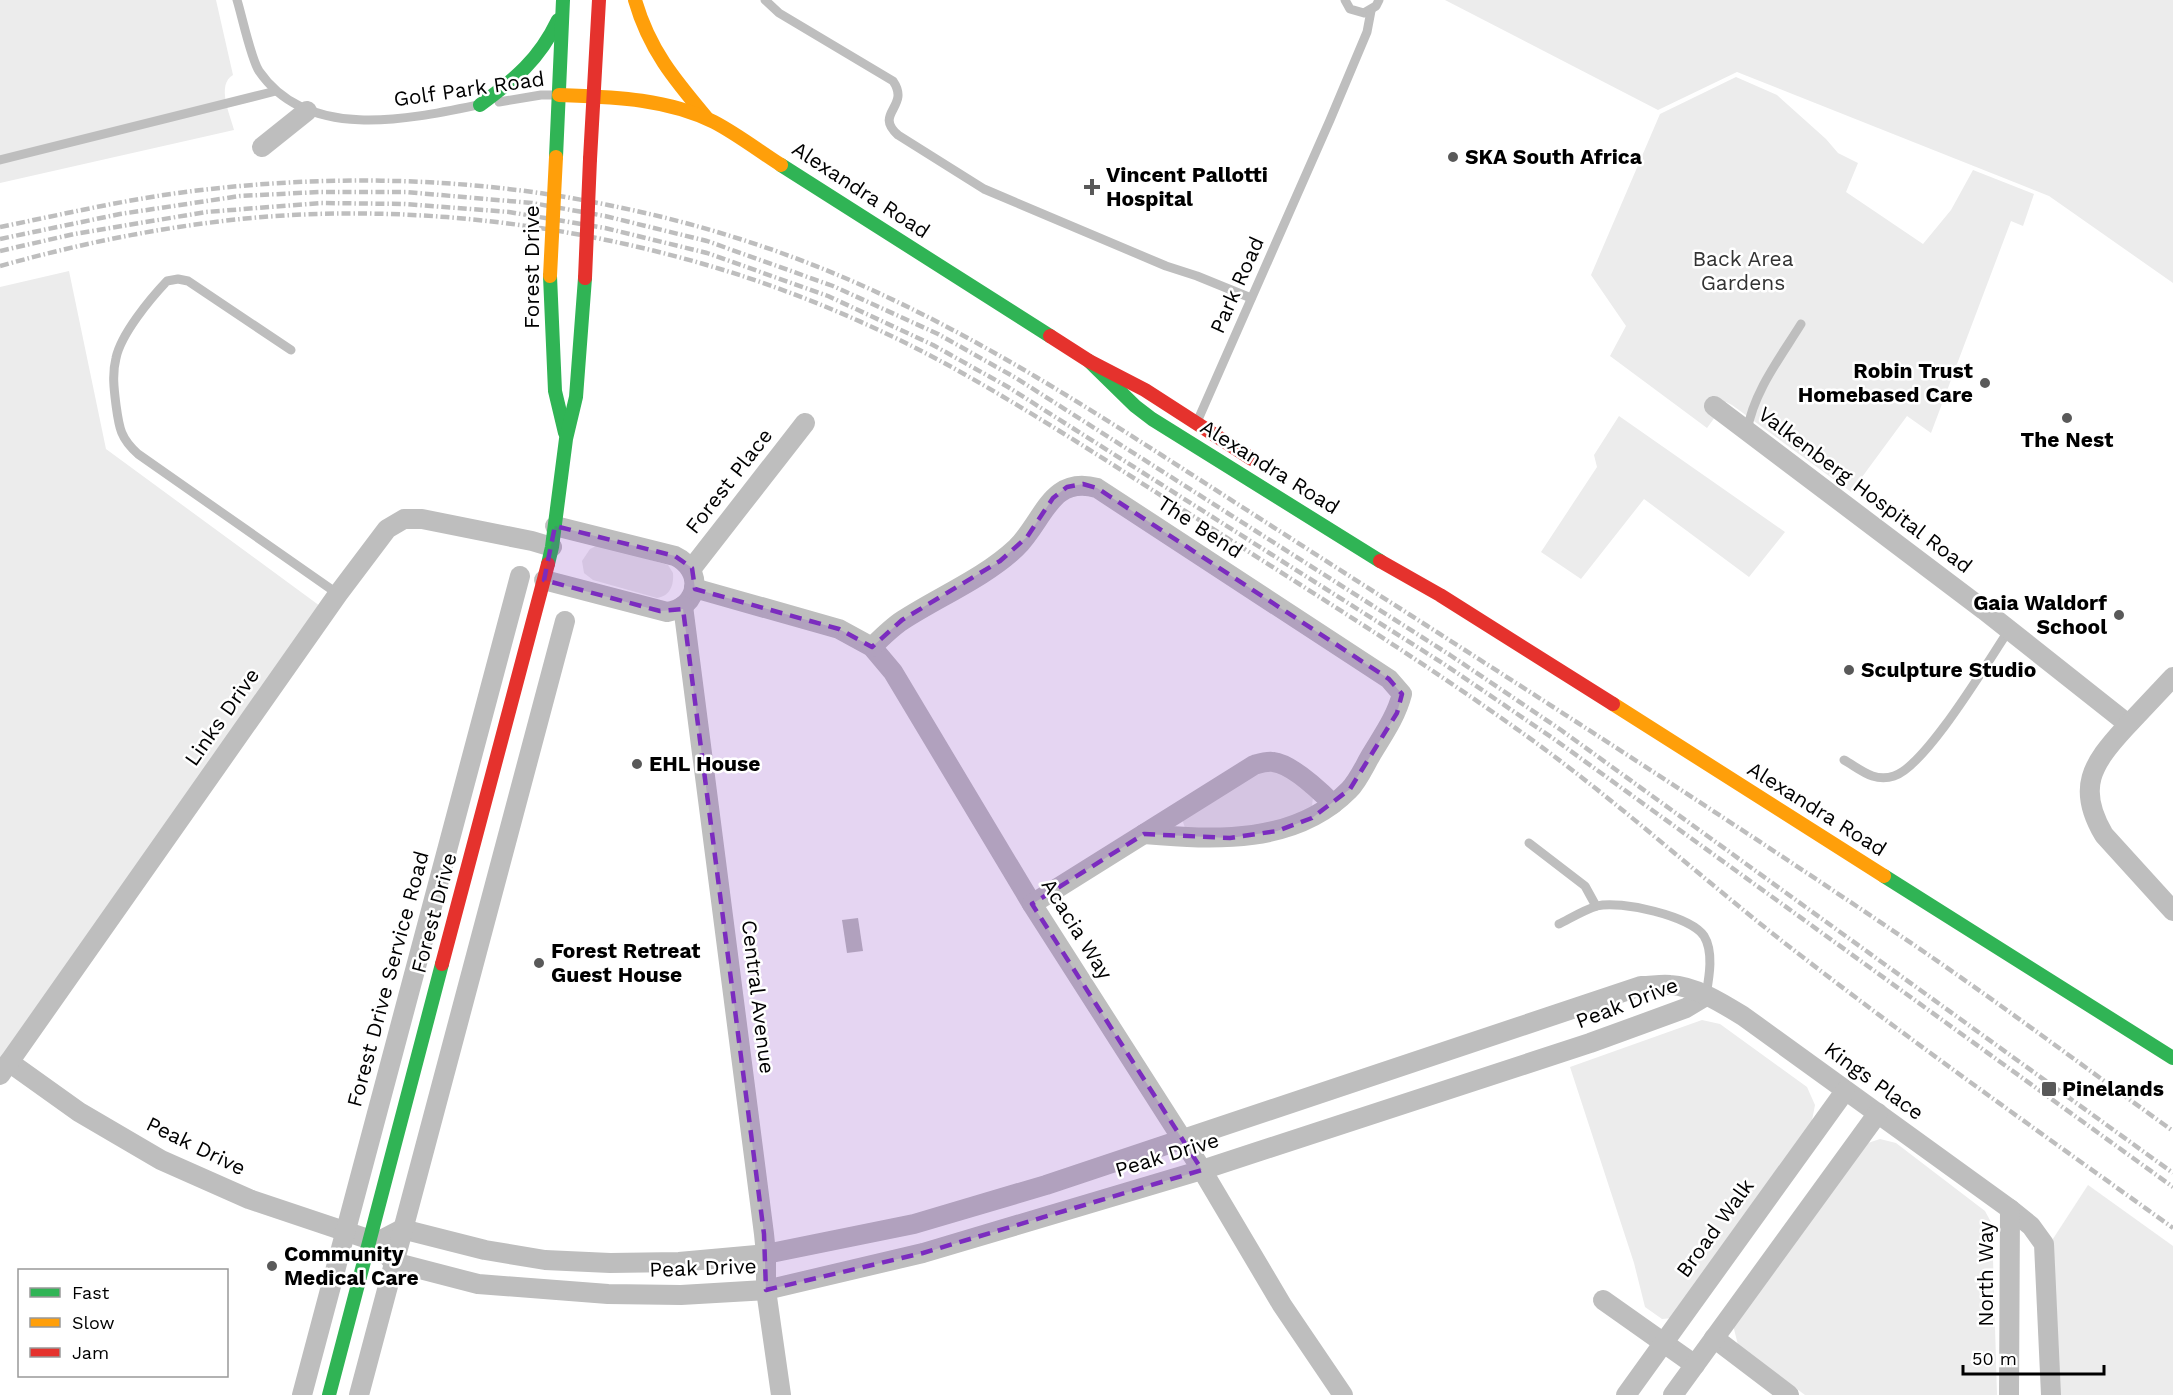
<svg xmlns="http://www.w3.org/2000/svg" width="2173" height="1395" font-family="'Work Sans',sans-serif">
<rect width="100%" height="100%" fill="#fff"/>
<!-- green -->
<g fill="#ececec">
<path d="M0,0H216L233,75C216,85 230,114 234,130L0,183Z"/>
<path d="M1445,0H2173V283L2049,196L1737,72L1658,110Z"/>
<path d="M1736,77L1777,95L1826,139L1838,153L1858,163L1846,192L1923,244L1951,210L1973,170L2034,194L2023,226L2011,221L1931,433L1907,416L1851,492L1732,405L1726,402L1707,428L1610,356L1626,326L1591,275L1660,114Z"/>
<path d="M69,271L106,449L320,606L0,1060V287Z"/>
<path d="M1619,416L1785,532L1749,577L1644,499L1581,579L1541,552L1597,467L1594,455Z"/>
<path d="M598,545L668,565L673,573C674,585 670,596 657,598L593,580L584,573L582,561L590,549Z"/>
<path d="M1274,766L1313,797L1312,806L1308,811L1257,829L1185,828L1182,819L1259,769Z"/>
<path d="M1702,1020L1720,1024L1807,1087L1815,1105L1811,1125L1673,1318L1662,1319L1645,1307L1634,1263L1570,1067Z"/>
<path d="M1880,1139L1896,1143L1985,1211L1992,1224L1997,1395H1805L1738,1345L1733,1325L1868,1143Z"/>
<path d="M2088,1185L2173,1246V1395H2057L2049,1245Z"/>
</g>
<!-- water -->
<path fill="#bfbfbf" d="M858,918L863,951L847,953L842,920Z"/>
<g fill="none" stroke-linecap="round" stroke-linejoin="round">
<!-- lane -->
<g stroke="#bebebe" stroke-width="9">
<path d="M237,0C242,16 251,59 259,71C307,141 406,120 477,105"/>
<path d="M765,0L779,13L893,81C911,107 873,113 898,135L984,189L1166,266L1197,276L1251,298"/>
<path d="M1345,0L1350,9L1364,13L1376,6L1379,0"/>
<path d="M499,102L541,95H557"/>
<path d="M0,160L276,91"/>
<path d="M291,350L188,281L178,279L167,281C150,299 121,334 116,358C112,374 114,389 116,405C119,427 120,438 138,454L338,594"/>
<path d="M1197,422L1330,120L1367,32L1371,11"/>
<path d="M1747,431C1754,391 1780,358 1801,324"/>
<path d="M1844,760C1860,769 1874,783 1894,776C1926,766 1988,661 2009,630"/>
<path d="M1529,843L1585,886L1596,906"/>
<path d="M1559,924C1571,918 1584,910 1597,906C1620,900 1691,916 1704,936C1714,952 1709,978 1706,995"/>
</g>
<!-- street -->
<g stroke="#bebebe" stroke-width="20">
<path d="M262,147L307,111"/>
<path d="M1714,406L1984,610L2128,724"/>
<path d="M692,568L805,423"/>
<path d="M544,580L667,612C700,607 704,570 675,556L555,526"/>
<path d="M694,588L839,629L872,647L893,672L1032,904L1202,1170L1282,1305L1343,1395"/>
<path d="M683,606L764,1234L766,1254V1290L781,1395"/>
<path d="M872,647C882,637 892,627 903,620C940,596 984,578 1016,548C1044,521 1050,475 1097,488L1389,679L1402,694C1396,717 1383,735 1371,755C1364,767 1358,781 1349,790C1295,845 1215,840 1144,834"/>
<path d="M2173,677C2157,694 2141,711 2125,728C2092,764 2076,788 2104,835L2173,911"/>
<path d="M1032,904L1254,765C1261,763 1267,761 1273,762C1292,764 1320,791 1333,804"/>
<path d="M9,1062L79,1112L161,1160L249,1199L377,1242L393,1262L478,1284L608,1294L681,1295L766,1290L923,1253L1202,1170L1590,1043L1686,1008L1706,996"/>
<path d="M0,1075L338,594L387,529L404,519H422L532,541L552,547"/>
<path d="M377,1242L402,1229L485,1250L545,1260L610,1263L679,1262L766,1254L914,1224L1046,1185L1641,986C1651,986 1661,984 1670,985C1695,986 1722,1003 1743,1016L2010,1209L2031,1226L2044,1244L2051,1395"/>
<path d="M1603,1300L1695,1365"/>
<path d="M1714,1338L1789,1395"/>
<path d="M302,1395L520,576"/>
<path d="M359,1395L565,621"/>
<path d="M1626,1395L1845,1091"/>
<path d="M1673,1395L1878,1113"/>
<path d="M2009,1395L2010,1209"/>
</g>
<!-- fast -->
<g stroke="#30b455" stroke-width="14">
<path d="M480,105C515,79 539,60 558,20"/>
<path d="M556,157L563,0"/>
<path d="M781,165L1050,336"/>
<path d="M550,276L555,391L565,433"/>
<path d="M1089,361L1135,406L1152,419L1380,561"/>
<path d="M548,564L552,547L566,439L576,397L585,278"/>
<path d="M1884,876L2173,1058"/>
<path d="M329,1395L442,964"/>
</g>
<!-- slow -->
<g stroke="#ff9f0a" stroke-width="14">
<path d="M635,0C649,49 674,79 706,117"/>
<path d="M559,95C612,97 666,98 714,122C737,134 759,151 781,165"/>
<path d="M1613,704L1884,876"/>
</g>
<!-- jam -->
<g stroke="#e5322d" stroke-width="14">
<path d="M590,159L599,0"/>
<path d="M1050,336L1089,361L1145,390L1252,459"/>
<path d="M1380,561L1440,595L1613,704"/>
<path d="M442,964L548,564"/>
</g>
<!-- rail -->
<g stroke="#bebebe" stroke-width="4.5" stroke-dasharray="9 3 1.5 3" stroke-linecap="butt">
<path d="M0,227C64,214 128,199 193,191C330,174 473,177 608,205C704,224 799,255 887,297C983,342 1074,399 1163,456C1239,505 1315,554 1390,602C1566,715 1742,828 1914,945C2002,1005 2087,1069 2173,1131"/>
<path d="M0,239L120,214L240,196L319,192H406L532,203L605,216L707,241L833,286L938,334L1016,378L1450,655L1561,730L2173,1173"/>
<path d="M0,251L74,234L206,212L321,203L405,204L509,212L605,228L707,253L828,296L933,345L1008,387L1444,664L1554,739L2173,1187"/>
<path d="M0,266C68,247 137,232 207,223C371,201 542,218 700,263C791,289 881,327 964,374C1047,421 1127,474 1207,525C1319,597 1432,667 1539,745C1626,809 1706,882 1791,948C1916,1045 2045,1136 2173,1228"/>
</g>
<!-- slow-bridge -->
<path stroke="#ff9f0a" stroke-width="14" d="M550,276L556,157"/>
<!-- jam-bridge -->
<path stroke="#e5322d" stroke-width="14" d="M585,278L590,159"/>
</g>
<!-- marked area -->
<path fill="#7b2cbf" fill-opacity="0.2" stroke="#7b2cbf" stroke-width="4.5" stroke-dasharray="12 8" stroke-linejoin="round" d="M1083,484L1097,488L1389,679L1402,694L1397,713L1350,789L1312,818L1277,831L1230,838L1144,834L1032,904L1202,1170L923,1253L766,1290L764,1234L683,609L660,611L544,580L555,526L675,556L692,568L695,589L839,629L872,647L902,620L1000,561L1027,537L1053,498L1067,487Z"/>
<!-- markers -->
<g fill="#595959" stroke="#fff" stroke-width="2">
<circle cx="1453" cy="157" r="6"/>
<path d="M1089 178h6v6h6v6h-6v6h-6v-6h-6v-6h6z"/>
<circle cx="1985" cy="383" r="6"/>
<circle cx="2067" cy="418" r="6"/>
<circle cx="2119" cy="615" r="6"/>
<circle cx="1849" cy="670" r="6"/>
<circle cx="637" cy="764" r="6"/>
<circle cx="539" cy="963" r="6"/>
<rect x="2041" y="1081" width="16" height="16" rx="3"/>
<circle cx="272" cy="1266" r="6"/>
</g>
<g text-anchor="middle" stroke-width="5" stroke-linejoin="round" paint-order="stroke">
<!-- street labels -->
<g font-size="21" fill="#000" stroke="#fff">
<text transform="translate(469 89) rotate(-8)" y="7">Golf Park Road</text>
<text transform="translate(861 190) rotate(33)" y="7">Alexandra Road</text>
<text transform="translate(532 267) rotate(-90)" y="7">Forest Drive</text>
<text transform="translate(1237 285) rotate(-66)" y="7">Park Road</text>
<text transform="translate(1270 467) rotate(32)" y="7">Alexandra Road</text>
<text transform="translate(729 481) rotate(-52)" y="7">Forest Place</text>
<text transform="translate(1865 490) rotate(37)" y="7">Valkenberg Hospital Road</text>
<text transform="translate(1200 527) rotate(33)" y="7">The Bend</text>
<text transform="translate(222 717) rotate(-55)" y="7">Links Drive</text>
<text transform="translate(1817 809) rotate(32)" y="7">Alexandra Road</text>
<text transform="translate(434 913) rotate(-75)" y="7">Forest Drive</text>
<text transform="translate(1077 929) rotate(58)" y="7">Acacia Way</text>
<text transform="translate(388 979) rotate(-75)" y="7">Forest Drive Service Road</text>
<text transform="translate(758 997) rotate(83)" y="7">Central Avenue</text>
<text transform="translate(1627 1003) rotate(-21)" y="7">Peak Drive</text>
<text transform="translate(1874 1081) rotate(36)" y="7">Kings Place</text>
<text transform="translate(196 1146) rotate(26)" y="7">Peak Drive</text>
<text transform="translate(1167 1155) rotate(-17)" y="7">Peak Drive</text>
<text transform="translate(1715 1228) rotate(-54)" y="7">Broad Walk</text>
<text transform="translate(703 1268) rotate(-2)" y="7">Peak Drive</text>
<text transform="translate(1986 1274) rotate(-90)" y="7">North Way</text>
</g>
<!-- poi labels -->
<g font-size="21" font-weight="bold" fill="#000" stroke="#fff" text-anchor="start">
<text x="1465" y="164">SKA South Africa</text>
<text x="1106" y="182">Vincent Pallotti<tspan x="1106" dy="24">Hospital</tspan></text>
<text x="1973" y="378" text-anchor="end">Robin Trust<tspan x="1973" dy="24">Homebased Care</tspan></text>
<text x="2067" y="447" text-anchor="middle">The Nest</text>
<text x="2107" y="610" text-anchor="end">Gaia Waldorf<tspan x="2107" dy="24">School</tspan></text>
<text x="1861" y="677">Sculpture Studio</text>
<text x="649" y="771">EHL House</text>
<text x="551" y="958">Forest Retreat<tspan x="551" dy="24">Guest House</tspan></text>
<text x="2062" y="1096">Pinelands</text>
<text x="284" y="1261">Community<tspan x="284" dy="24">Medical Care</tspan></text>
</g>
<!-- park labels -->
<g font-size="21" fill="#333" stroke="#fff">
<text x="1743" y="266">Back Area<tspan x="1743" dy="24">Gardens</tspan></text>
</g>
</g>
<!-- legend -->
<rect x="18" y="1269" width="210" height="108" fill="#ffffff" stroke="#999999" stroke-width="1.5"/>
<rect x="30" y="1288" width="30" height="9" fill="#30b455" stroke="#999999" stroke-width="1.5"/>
<text x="72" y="1299" font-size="18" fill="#000000">Fast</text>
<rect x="30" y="1318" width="30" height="9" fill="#ff9f0a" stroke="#999999" stroke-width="1.5"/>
<text x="72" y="1329" font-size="18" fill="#000000">Slow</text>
<rect x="30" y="1348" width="30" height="9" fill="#e5322d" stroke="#999999" stroke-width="1.5"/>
<text x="72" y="1359" font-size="18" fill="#000000">Jam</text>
<!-- scale -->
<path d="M1963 1365v9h141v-9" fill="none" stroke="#000000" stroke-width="3"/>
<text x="1972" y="1365" font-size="18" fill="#000000" stroke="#ffffff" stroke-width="4.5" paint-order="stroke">50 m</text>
</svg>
